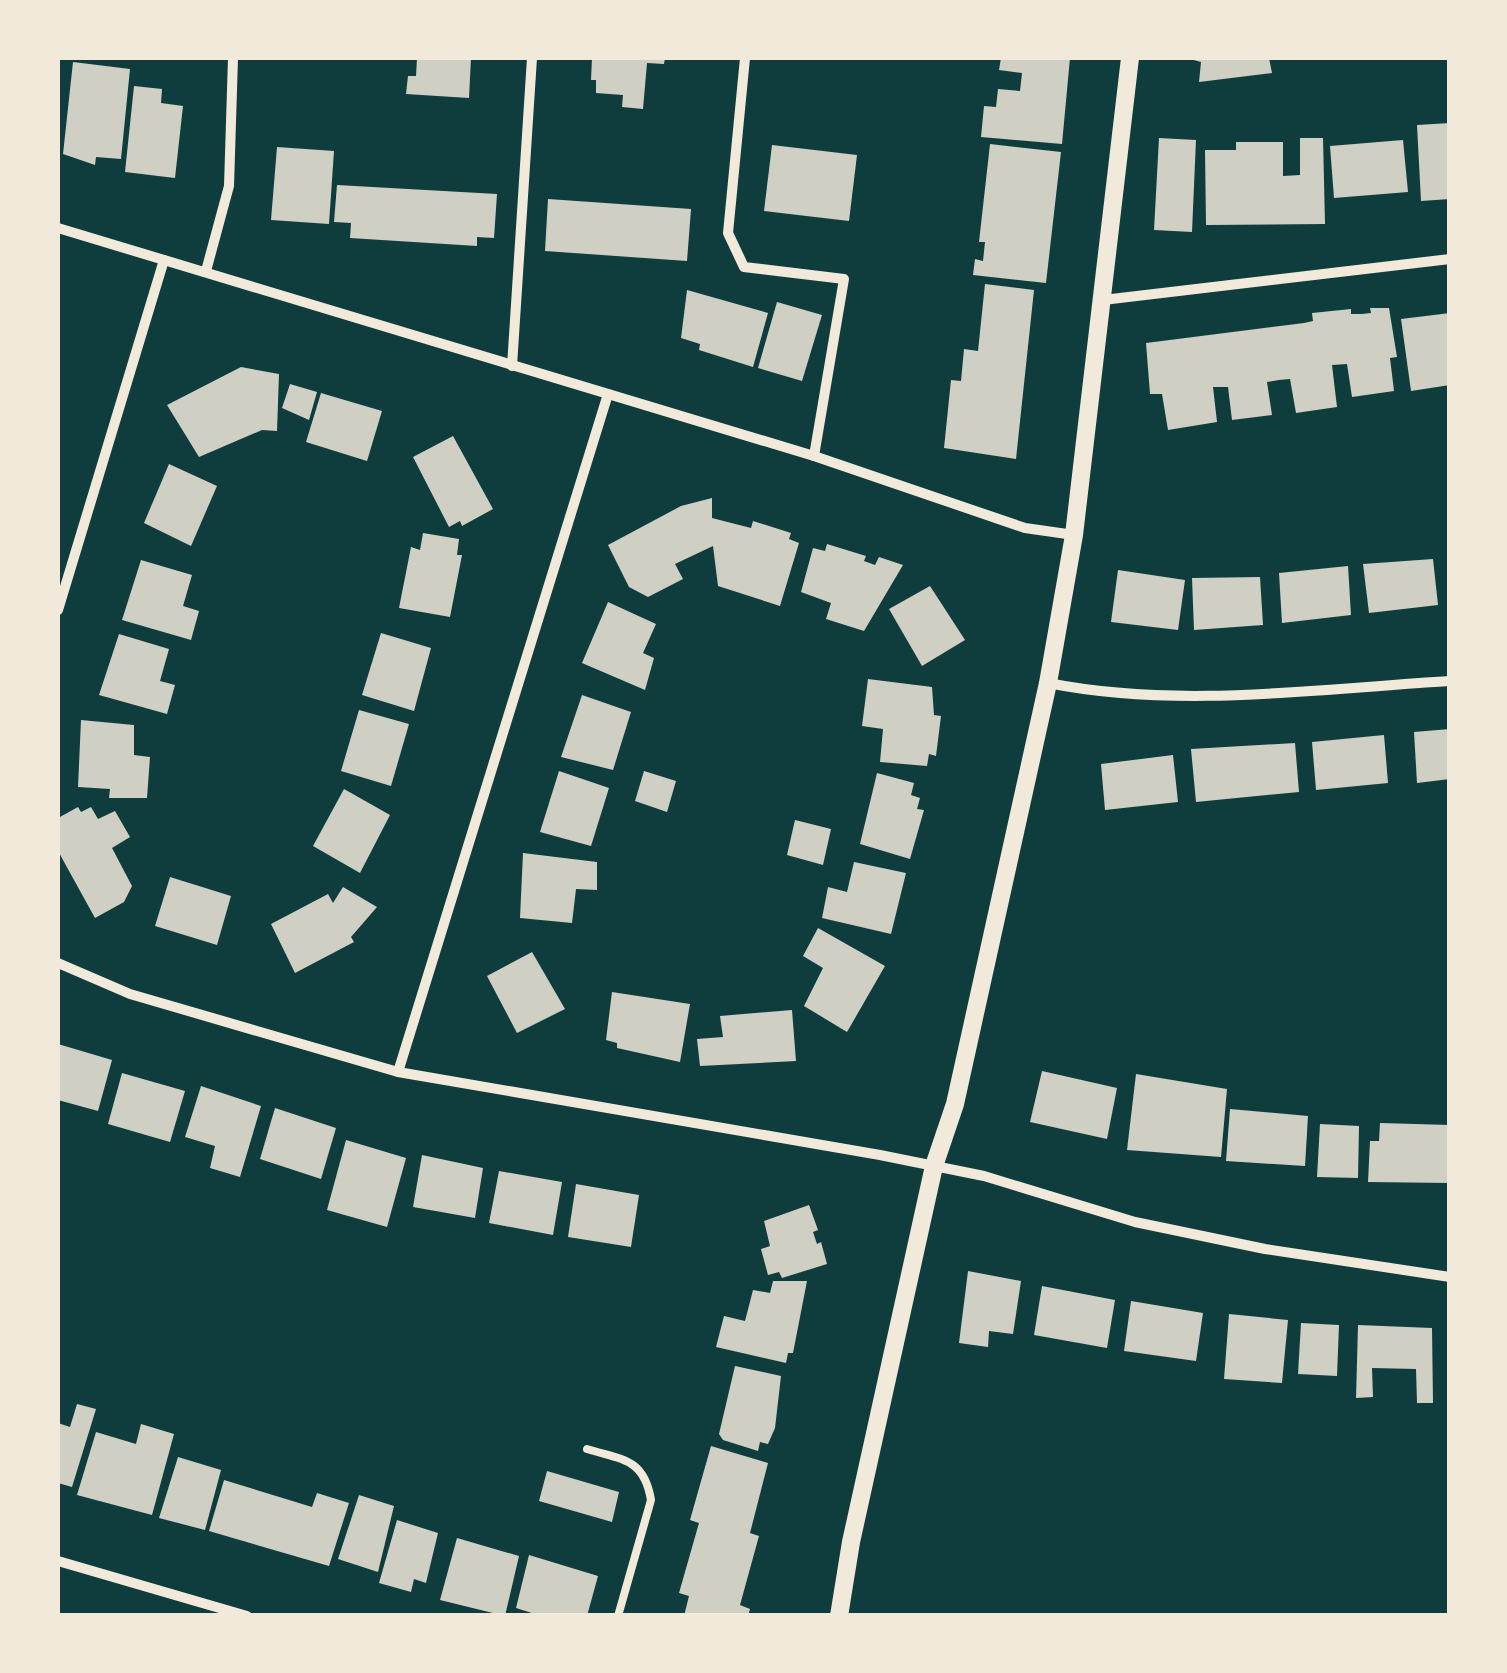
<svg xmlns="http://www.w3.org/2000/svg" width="1507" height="1673" font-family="'Zilla Slab',serif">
<rect width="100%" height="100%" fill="#0f3d3e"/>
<!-- building -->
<g fill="#cfcfc3">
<path d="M417,58H471L469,98L406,94L408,76H416Z"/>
<path d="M592,58H665L664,64L647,63L643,109L622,107L623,95L596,93V80H591Z"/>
<path d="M1001,58H1070L1062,144L981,137L984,106L996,107L998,89L1020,91L1022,73L999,70Z"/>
<path d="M1269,58L1272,73L1199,82L1201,62L1190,59Z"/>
<path d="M73,62L130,69L121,159L96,157L95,165L63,154Z"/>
<path d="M134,86L162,89L161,103L183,106L175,178L125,172Z"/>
<path d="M1450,123V199L1421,201L1417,125Z"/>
<path d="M1159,138L1196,140L1192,232L1154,230Z"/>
<path d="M1300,138H1323L1325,224L1206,225L1205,150H1236V142H1283V176L1300,175Z"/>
<path d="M1403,140L1408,192L1334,198L1330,146Z"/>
<path d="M990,144L1061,152L1046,283L973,275L975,259L983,261L985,242H979Z"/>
<path d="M772,145L857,155L849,221L764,211Z"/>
<path d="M277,147L334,151L329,224L271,220Z"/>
<path d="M337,185L497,194L494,238L477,237V246L350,238L351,223L334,222Z"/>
<path d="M548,199L691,209L687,261L545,251Z"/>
<path d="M985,284L1034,290L1016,459L944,448L951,380L961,381L964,349L978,351Z"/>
<path d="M687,290L768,313L753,367L699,350L700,344L681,338Z"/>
<path d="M777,302L822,315L802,381L758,368Z"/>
<path d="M1370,308H1389L1397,357L1390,358L1394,391L1352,397L1347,364L1332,365L1337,407L1296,413L1290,379L1279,380L1267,382L1272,415L1232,420L1228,387H1213L1217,422L1168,430L1162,394H1150L1146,343L1304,323L1313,321L1312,313L1351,309V314H1362L1371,313Z"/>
<path d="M1450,313V385L1411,391L1401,319Z"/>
<path d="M241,367L279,374L277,431L262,430L199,457L167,405Z"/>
<path d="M290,384L317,392L309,420L282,408Z"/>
<path d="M321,393L382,411L367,461L306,442Z"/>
<path d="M453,436L493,509L462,526L460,521L449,527L413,457Z"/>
<path d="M169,464L217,486L191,546L144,523Z"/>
<path d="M712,498V518L751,528L753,521L791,533L789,539L799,543L780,606L718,586L713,546L675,564L683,579L648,597L629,587L608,545L681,506Z"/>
<path d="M423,533L459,539L457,555H462L450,617L399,608L411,547L420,550Z"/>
<path d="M827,544L866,556L864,561L875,565L879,557L903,565L864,631L826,619L831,603L801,592L813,548L825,551Z"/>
<path d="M1433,559L1438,605L1369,613L1363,564Z"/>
<path d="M141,560L192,575L183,606L199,611L191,640L122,620Z"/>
<path d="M1348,566L1351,615L1282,623L1279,573Z"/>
<path d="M1118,570L1185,580L1178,630L1111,622Z"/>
<path d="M1260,577L1263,625L1194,630L1192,578Z"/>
<path d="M930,586L965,640L922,666L889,609Z"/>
<path d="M608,602L656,624L643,653L654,658L645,690L582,663Z"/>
<path d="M381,633L431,648L414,711L362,695Z"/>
<path d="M119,634L169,649L160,681L175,685L167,714L99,695Z"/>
<path d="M868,679L932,687L934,715L941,716L936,756L929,754L927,766L880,762L883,729L862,726Z"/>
<path d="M582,695L631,712L613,770L561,757Z"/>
<path d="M359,710L409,724L391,786L341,771Z"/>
<path d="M81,720L134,725V755L150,757L147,798H109L110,789L78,787Z"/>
<path d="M1450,729V779L1417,783L1414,732Z"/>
<path d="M1384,735L1388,783L1316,790L1312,742Z"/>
<path d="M1295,743L1299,792L1196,802L1191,749Z"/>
<path d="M1173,755L1178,802L1105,810L1101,764Z"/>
<path d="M559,771L609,788L591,846L540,832Z"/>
<path d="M644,771L676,781L667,812L635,801Z"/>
<path d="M877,773L914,783L911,795L920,798L917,809L924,810L910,859L860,844Z"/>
<path d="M344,789L390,815L360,873L313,846Z"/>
<path d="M78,807L81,812L91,807L98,819L115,811L130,837L112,848L132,886L124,902L95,918L58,851V818Z"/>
<path d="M795,820L831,829L823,865L787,855Z"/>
<path d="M523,853L597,862V890L576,889L572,923L520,918Z"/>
<path d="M854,862L906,873L891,934L822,918L828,887L847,892Z"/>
<path d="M170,877L231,896L217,945L155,926Z"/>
<path d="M343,887L377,907L351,937L354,942L295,973L271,924L328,894L333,903Z"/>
<path d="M818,928L885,966L847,1032L804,1006L823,968L803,956Z"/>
<path d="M532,952L565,1009L517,1033L487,976Z"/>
<path d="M612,992L690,1004L680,1062L617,1048V1043L606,1040Z"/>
<path d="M792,1010L796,1061L700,1066L697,1039L723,1037L720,1016Z"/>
<path d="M58,1044L112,1060L98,1111L58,1100Z"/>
<path d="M1042,1071L1117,1088L1107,1139L1030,1122Z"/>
<path d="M122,1073L185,1091L170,1142L108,1124Z"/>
<path d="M1136,1074L1227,1089L1221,1157L1127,1150Z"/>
<path d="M201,1086L261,1106L240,1177L210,1168L215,1146L185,1137Z"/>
<path d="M275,1108L336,1128L321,1179L260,1159Z"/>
<path d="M1230,1109L1308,1116L1305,1166L1226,1161Z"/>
<path d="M1380,1123L1450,1125V1183L1368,1182L1370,1141H1379Z"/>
<path d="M1320,1124L1359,1126L1358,1178L1317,1177Z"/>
<path d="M346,1140L406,1158L387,1227L327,1210Z"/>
<path d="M422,1155L483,1168L475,1218L413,1207Z"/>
<path d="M499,1171L562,1182L553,1235L489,1223Z"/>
<path d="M576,1184L639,1195L631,1247L568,1237Z"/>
<path d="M809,1205L818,1230L813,1232L817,1244L821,1242L827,1264L782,1278L779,1272L768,1275L761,1249L770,1246L764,1221Z"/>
<path d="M968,1271L1021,1281L1013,1334L989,1331L988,1347L959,1343Z"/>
<path d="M773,1281H807L793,1353H788L786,1363L716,1347L724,1316L745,1321L753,1290L770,1293Z"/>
<path d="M1042,1286L1115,1300L1107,1348L1034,1335Z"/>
<path d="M1131,1301L1203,1313L1196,1361L1124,1351Z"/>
<path d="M1229,1314L1288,1320L1282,1383L1224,1379Z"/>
<path d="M1301,1323L1339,1325L1337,1376L1298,1374Z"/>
<path d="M1358,1325L1432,1328L1433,1403H1417L1416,1369L1372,1368L1373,1397L1356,1398Z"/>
<path d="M735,1366L781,1376L775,1428L768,1444L760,1442L758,1451L723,1440L719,1434Z"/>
<path d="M77,1404L96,1409L72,1487L58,1483V1423L70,1427Z"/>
<path d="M141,1424L174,1434L152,1515L77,1495L96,1432L136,1444Z"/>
<path d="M711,1446L768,1463L750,1533L759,1536L740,1605L750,1609L748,1616H684L689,1596L679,1593L699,1523L690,1520Z"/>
<path d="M178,1457L221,1470L205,1530L159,1518Z"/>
<path d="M547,1471L619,1492L612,1522L539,1501Z"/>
<path d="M224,1480L312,1507L317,1493L349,1503L329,1566L209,1531Z"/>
<path d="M359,1495L394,1506L378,1572L338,1559Z"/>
<path d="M397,1520L438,1533L426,1583L414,1579L411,1592L379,1583Z"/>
<path d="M457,1538L519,1556L505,1616L440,1600Z"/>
<path d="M529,1555L598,1576L587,1616H541L516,1608Z"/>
</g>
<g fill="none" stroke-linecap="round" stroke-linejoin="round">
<!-- service -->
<path stroke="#f1e9da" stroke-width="8" d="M587,1449C622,1460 644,1458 651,1500L618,1616"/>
<!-- minor -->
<g stroke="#f1e9da" stroke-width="10">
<path d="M745,58L728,233L744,267L844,279L814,456"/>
<path d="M58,228L814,456L1025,528L1074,535"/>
<path d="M206,271L229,186L233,58"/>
<path d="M1103,300L1450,259"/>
<path d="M512,366L532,58"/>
<path d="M58,610L164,260"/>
<path d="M1048,683C1179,709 1316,689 1450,681"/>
<path d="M58,963L130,994L398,1072L880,1155L984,1176L1135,1222L1265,1249L1450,1277"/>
<path d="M398,1072L608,394"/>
<path d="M58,1561L247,1616"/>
</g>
<!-- tertiary -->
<path stroke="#f1e9da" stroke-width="18" d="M839,1616L851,1542L934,1166L955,1104L1048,683L1074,535L1130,58"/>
</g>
<!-- border -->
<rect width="1507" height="1673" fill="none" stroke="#f1e9da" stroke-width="120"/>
</svg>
